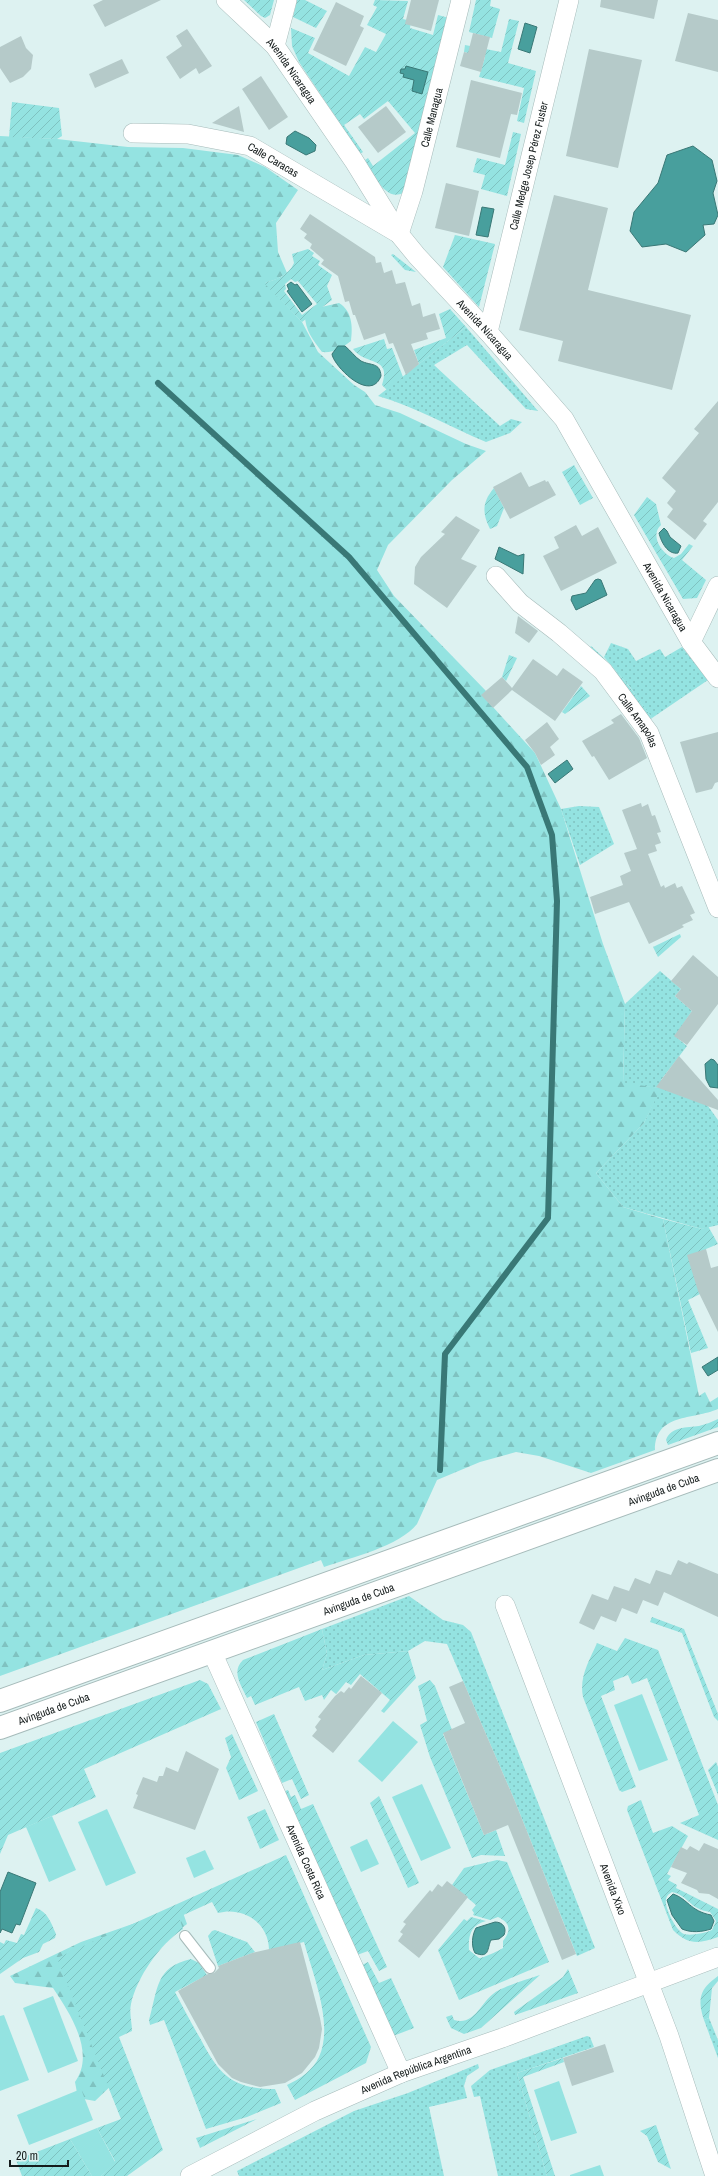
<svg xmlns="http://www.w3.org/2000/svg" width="718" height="2176" font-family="'Archivo Narrow',sans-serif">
<defs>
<pattern id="grass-dots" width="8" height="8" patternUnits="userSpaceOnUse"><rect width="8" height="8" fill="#94e3e1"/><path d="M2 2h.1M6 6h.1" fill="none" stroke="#7fc2c0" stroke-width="1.8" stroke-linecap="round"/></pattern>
<pattern id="forest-firs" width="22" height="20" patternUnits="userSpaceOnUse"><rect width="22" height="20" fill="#94e3e1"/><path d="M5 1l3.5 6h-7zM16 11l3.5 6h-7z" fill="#7fc2c0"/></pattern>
<pattern id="garden-furrows" width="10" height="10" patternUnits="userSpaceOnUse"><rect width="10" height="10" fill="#94e3e1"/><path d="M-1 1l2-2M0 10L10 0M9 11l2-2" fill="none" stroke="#7fc2c0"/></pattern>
</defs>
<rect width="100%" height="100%" fill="#ddf2f1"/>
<!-- grass -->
<g fill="url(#grass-dots)">
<path d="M466,327L538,411L526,409L467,345L434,365L500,426L511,419L522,422L510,433L486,442C450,427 416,407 378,396Z"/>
<path d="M611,643L628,649L636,661L660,649L665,657L682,647L708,680L652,718L630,687L604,657Z"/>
<path d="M579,806L599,807L614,844L580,865L561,809Z"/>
<path d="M660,971L681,989L675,996L692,1011L675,1036L687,1046L661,1080L708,1106L718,1120V1225L702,1229L623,1207L596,1173L644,1123L660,1088L623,1084L625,1004Z"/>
<path d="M409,1596L443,1620L463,1625L471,1632L595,1948L577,1956L514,1799L447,1644L425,1641L408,1651L364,1655L322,1670L327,1654L322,1629Z"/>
<path d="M709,2018L718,2040V2058L704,2020Z"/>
<path d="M587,2036L590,2037L594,2047L517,2073L547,2176H498L480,2096L474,2097L471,2086L490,2070Z"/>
<path d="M478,2064L479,2068L467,2076L464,2086L467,2098L429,2107L444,2176H239L237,2171L354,2111L408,2093Z"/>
</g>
<!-- forest -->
<g fill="url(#forest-firs)">
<path d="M0,136L57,139L128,147L183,148L238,155L265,167L298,190L276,223L278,252L287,273L277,279L265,283L302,322L318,352L354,385L365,392L375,405L400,413L466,444L486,451L452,480L388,545L377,570L394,596L486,691L482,695L535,753L561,809L603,944L625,1004L623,1083L661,1088L644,1123L596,1173L623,1207L663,1219L699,1396L705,1392L710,1402L718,1397V1409C693,1420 655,1413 655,1450L591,1473L539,1456L516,1452L480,1462L437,1480L417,1524C400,1546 350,1558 324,1567L321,1560L0,1676Z"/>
<path d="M339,303C352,311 353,326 351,341C342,348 334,353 322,352C313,340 305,330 305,315L317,308Z"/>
<path d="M181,1907L187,1924L149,1953L117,2023L116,2081L95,2101L78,2098L75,2082C96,2053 70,2013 53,1988L15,1983L10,1976L81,1942Z"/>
</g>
<!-- park -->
<g fill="#94e3e1">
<path d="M642,1694L668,1760L639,1771L614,1705Z"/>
<path d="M393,1721L418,1742L382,1782L358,1761Z"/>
<path d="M422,1784L451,1848L421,1861L392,1797Z"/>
<path d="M107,1809L136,1873L106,1886L78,1822Z"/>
<path d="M52,1816L76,1870L49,1882L26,1827Z"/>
<path d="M367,1839L379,1864L361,1872L350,1847Z"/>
<path d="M205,1850L214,1869L194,1878L186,1858Z"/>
<path d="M53,1996L78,2061L48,2073L23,2008Z"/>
<path d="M4,2015L29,2080L0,2091V2016Z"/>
<path d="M559,2081L577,2133L551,2141L534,2090Z"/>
<path d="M81,2089L93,2120L29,2145L17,2115Z"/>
<path d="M97,2128L115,2162L101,2176H92L70,2139Z"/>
<path d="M600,2165L604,2176H570V2175Z"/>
</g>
<!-- garden -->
<g fill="url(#garden-furrows)" fill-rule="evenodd">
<path d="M244,0H274L270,15L265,18L261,16Z"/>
<path d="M297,0H305L327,11L316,28L293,17Z"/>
<path d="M375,0L408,1L403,19L411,21L410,28L433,35L438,15L449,18L403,193C385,202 373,173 365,160L368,158L373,166L415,133L388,101L364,119L360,114L344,125L363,152L360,154L299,62L292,46L291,28L315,38L308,53L349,76L365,47L376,52L386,34L367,25L377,7L373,5Z"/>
<path d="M476,0H491L490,6L500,9L492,38L469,32Z"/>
<path d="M509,19L519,21L508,63L536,71L524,123L517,121L524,88L479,77L485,57L464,52L465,45L501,52Z"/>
<path d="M12,102L59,108L62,136L57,139L9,137Z"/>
<path d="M513,132L521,134L507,196L481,189L485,175L473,172L477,158L505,165Z"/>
<path d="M455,235L495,244L479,307L443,267Z"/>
<path d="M308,249L314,253L312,256L320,261L318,265L332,275L327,286L332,300L302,322L264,283C276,280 289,275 294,263L292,254ZM291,279L295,282L298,281L317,304L302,315L284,291L286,289L285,284Z"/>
<path d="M393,254L416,272L405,270L391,255Z"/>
<path d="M450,309L466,327L419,364L414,350L446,338L439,314Z"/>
<path d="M384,339L387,349L392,348L403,377L387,390L382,385C392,356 366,366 353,349Z"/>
<path d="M574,465L593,498L580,505L562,472Z"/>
<path d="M494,488L504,508L497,526L490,529C482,513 482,502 494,488Z"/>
<path d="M647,497L656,504L661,525C649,536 663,555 674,558L681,554L689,544L693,546L682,560L706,580L697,598L683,599L634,515Z"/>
<path d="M591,646C615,667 634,691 652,718L649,720L588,650Z"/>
<path d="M509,655L517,658L506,681L502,677Z"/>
<path d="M581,686L590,696L565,714L562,712Z"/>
<path d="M680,934L681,937L658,957L653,947Z"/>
<path d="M663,1219L702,1229L708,1226L718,1244L706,1249L702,1293L688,1300L708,1348L691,1353Z"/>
<path d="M718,1419V1427L668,1445L666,1440C671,1426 687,1428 699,1426C706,1424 712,1422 718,1419Z"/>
<path d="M652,1617L684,1629L718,1714V1721L714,1717L682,1633L650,1622Z"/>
<path d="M322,1629L327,1654L322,1670L364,1655L408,1651L416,1678L384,1713L381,1711L390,1700L360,1674L351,1685L346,1682L336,1694L331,1690L324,1700L322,1695L305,1701L299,1687L255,1705L251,1696L247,1698C241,1685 231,1671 243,1660Z"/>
<path d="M625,1638L658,1650L718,1805V1840L680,1823L699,1815L647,1678L632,1684L628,1675L613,1681L615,1690L601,1696L636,1787L622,1792L619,1790L583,1697C579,1677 589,1661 597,1643L617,1651Z"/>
<path d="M200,1680L208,1684L221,1709L84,1769L96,1797L8,1835L0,1854V1753Z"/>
<path d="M430,1680L435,1686L452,1730L443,1734L484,1835L496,1830L505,1856L481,1855L472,1858L430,1757L420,1725L427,1721L418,1686Z"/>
<path d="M274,1714L309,1795L301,1799L292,1779L282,1783L256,1722Z"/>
<path d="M232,1734L258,1791L239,1800L226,1768L231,1757L225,1738Z"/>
<path d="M716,1762L718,1767V1795L708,1770Z"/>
<path d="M288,1790L291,1797L295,1795L301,1809L313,1804L387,1967L379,1971L368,1951L357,1955L285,1791Z"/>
<path d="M379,1796L419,1883L408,1888L370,1803Z"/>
<path d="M641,1800L653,1833L672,1826L688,1836L667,1874L671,1876L668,1880L677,1885L676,1888L718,1909V1937C699,1944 688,1945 673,1930L627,1810L628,1806ZM672,1892C688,1895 689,1909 710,1912L716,1921L712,1930C706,1933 690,1936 684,1934C676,1931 664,1907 666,1899C667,1895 669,1894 672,1892Z"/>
<path d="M265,1809L279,1840L260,1849L247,1817Z"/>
<path d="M286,1855L371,2047L366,2063L295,2100L287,2085C300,2079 313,2070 319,2057C334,2024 313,1975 304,1942L269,1950C269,1923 243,1906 218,1913L212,1902L179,1917L183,1929C160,1944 137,1977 131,2004C129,2012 132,2023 132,2031L119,2037L163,2150L127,2176H101L115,2161L97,2128L121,2119L57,1958Z"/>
<path d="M497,1860L507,1862L549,1962L459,2000L438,1950L464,1919L467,1921L471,1917L486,1921C471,1925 468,1935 469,1950L479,1958C484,1958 500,1950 503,1948V1941C511,1931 511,1923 498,1917L490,1920L473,1915L474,1913L472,1910L476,1905L452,1885L464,1868Z"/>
<path d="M36,1908C48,1912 51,1923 56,1934L55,1938L43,1944L39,1952L23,1958L0,1974V1942L4,1944L6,1940L17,1943L21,1934L24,1935Z"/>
<path d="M215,1930L247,1942L255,1952L218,1966L208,1936L212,1931Z"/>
<path d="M191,1959L199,1963L207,1975L175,1992C183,2007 191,2023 200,2038C219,2074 231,2089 275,2089L281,2103L247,2117L206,2129L164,2020L150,2025L149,2020C158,1989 155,1967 191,1959Z"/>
<path d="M368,1962L379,1983L391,1978L414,2028L393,2036L362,1965Z"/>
<path d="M568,1969L578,1993L515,2015L514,2012L563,1977Z"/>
<path d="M540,1975L481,2028L464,2034L451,2028L446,2017L452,2015L454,2020C474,2026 480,2004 493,1994C501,1987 528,1979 540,1975Z"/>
<path d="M718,1976V1981L712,1988L709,2018L704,2020C697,1998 700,1989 718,1976Z"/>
<path d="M563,2058L564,2062L523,2077L555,2176H547L517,2073Z"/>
<path d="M257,2119L200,2148L196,2138Z"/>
<path d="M656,2125L671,2169L658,2162L647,2136L640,2131Z"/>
<path d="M70,2139L92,2176H22L16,2160Z"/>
</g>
<!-- water -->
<g fill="#489f9d" stroke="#397876">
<path d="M525,23L537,27L530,53L518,49Z"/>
<path d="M406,66L428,72L422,94L412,91L414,80L403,77L404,74L400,73L401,69H405Z"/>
<path d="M295,131L309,138L316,145L315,151L306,155L286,144L287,137Z"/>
<path d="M693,146L712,160L717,181L713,193L718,215L714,224L703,225L705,235L686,252L666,244L642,247L630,231L634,212L658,183L667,155Z"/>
<path d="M482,207L494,209L488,237L476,235Z"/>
<path d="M291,282L295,285L297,284L312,304L302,312L287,291L289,290L287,285Z"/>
<path d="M338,346H345C350,350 355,357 361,361C371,366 380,362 381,376C370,404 333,365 332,354Z"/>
<path d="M664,528L667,531L670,537L681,546L678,553C668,555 661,542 659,533Z"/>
<path d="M499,547L518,556L524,554L523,574L495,559Z"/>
<path d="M598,579L601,580L607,595L576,610L571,600L572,596L586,593L595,580Z"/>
<path d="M567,760L573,769L555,783L548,774Z"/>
<path d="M711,1059L714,1060L718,1065V1088L710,1087L706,1079L705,1064Z"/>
<path d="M718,1357V1370L708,1376L702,1367Z"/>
<path d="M8,1872L36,1883L20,1925L16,1924L12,1933L2,1929L0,1933V1892Z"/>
<path d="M673,1894C688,1899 690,1911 711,1915L714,1921L711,1929C702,1932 691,1933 682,1929L672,1915L667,1900Z"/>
<path d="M495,1922C503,1922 507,1928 504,1935L499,1939L491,1940C487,1948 490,1959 475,1953C471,1946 472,1935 476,1928Z"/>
</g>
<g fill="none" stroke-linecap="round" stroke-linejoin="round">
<!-- stream -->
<path stroke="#397876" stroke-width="6" d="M158,383L349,557L527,767L552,835L557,901L548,1218L445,1354L440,1470"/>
</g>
<!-- building -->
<g fill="#b5cac9">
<path d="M103,0H161L105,27L93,5Z"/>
<path d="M411,0H439L431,31L405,24Z"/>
<path d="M601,0H658L654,19L600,7Z"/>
<path d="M336,2L364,16L360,26L364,28L346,66L313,50Z"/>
<path d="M688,13L718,20V72L675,61Z"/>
<path d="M187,29L212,66L199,74L196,68L180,79L166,57L182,46L176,36Z"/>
<path d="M473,33L490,37L481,72L460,66L464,52L468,53Z"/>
<path d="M21,36L26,48L33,55L31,69L23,77L10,83L0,68V47Z"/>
<path d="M589,49L642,60L618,168L566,156Z"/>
<path d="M122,59L129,73L95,88L89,74Z"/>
<path d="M261,76L288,117L269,130L242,89Z"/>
<path d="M471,80L522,93L517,115L511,114L500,158L456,147Z"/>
<path d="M239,106L244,132L212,123Z"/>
<path d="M386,106L406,132L378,153L358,127Z"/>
<path d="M446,183L479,191L469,236L435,228Z"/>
<path d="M554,195L608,208L588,290L691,315L672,390L558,361L563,341L519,330Z"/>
<path d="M310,214L375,257L376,263L381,262L384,273L392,270L396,284L405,282L412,306L420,303L423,317L435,313L440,329L426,333L428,339L411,344L419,364L406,375L393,343L389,344L385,333L364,340L355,315H353L349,301L345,302L338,276L321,264L324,260L310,248L312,244L304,238L307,234L300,229Z"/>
<path d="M718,401V502L703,521L707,524L695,540L667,517L673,509L667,503L676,491L662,478L699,433L694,429Z"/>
<path d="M521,472L529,487L545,480L546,482L548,481L556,495L510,519L493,487Z"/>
<path d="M456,516L480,530L461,559L477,566L447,608L414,584L415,567L421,557L445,534L441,532Z"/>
<path d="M576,525L582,536L598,527L617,563L561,591L543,556L559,548L554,537Z"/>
<path d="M518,616L538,631L529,643L515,633Z"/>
<path d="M533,659L557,676L563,668L583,682L555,721L512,690L493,708L481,695L502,677L512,688Z"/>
<path d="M621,714L639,738L647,758L609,780L594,756L592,757L582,741L614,723L611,720Z"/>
<path d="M547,722L559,739L550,747L555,755L541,765L535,753L525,740Z"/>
<path d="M718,732V782L715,783L712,789L696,793L680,742Z"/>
<path d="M641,803L642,807L648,804L652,816L655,815L661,832L657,833L661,843L655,845L657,851L648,854L661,887L664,885L665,888L675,883L677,888L682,886L695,913L690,915L693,920L682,925L684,927L649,944L629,902L595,914L590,897L623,885L620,876L631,871L624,853L637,849L622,810Z"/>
<path d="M693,955L718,977V1004L687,1045L674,1036L692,1011L675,996L681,989L671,981Z"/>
<path d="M679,1056L718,1100V1110L656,1087Z"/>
<path d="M706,1249L711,1268L718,1266V1332L698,1291L687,1255Z"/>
<path d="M678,1560L687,1564L689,1562L718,1574V1617L664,1592L658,1606L643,1600L637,1614L622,1608L616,1622L601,1616L594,1630L579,1623L592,1594L608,1600L614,1586L629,1591L635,1578L650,1584L656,1570L671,1575Z"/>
<path d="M361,1676L382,1693L333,1753L312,1736L317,1730L315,1727L321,1719L318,1717L335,1696L341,1691L344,1693L349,1687L351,1689Z"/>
<path d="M463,1681L514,1799L576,1954L562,1960L508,1825L484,1835L443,1733L465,1723L449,1687Z"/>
<path d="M186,1751L219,1769L195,1830L133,1808L138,1795L136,1794L143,1777L157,1782L159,1776H163L166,1767L178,1772Z"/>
<path d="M704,1843L718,1849V1899L709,1894L699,1893L697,1890L681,1883L687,1873L671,1867L681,1847L687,1850L690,1846L699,1851Z"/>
<path d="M447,1881L468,1897L419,1958L398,1941L403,1934L400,1932L406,1924L403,1922L430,1890L432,1892L438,1884L442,1887Z"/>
<path d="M300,1942L320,2018L322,2029L319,2048L315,2057L302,2073L285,2083L260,2087L241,2082L232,2078L218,2064L178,1991L208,1974L214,1973L219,1968L218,1966L252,1953Z"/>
<path d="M605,2044L614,2072L572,2086L563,2058Z"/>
</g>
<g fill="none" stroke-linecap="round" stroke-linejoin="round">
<!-- lane casing -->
<g stroke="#a6bbba" stroke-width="12">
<path id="lane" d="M185,1936L210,1968"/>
</g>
<!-- street casing -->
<g stroke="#a6bbba" stroke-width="20">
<g id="street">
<path id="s1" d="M226,0L275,46L354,161L399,234L417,256L488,332L564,419L691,642L718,678"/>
<path d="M275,46L287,0"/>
<path id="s2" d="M133,133L188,134L250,146L396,232"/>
<path id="s3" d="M399,234L413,191L461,0"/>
<path id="s4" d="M488,332L569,0"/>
<path id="s5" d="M496,576L520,603L559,633L603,671L649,733L718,908"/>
<path d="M691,642L718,586"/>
<path id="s6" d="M505,1605L669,2036L715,2176"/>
<path id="s7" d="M212,1652L401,2073"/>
<path id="s8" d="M190,2176L315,2111L401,2073L502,2038L718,1957"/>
</g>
</g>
<!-- secondary casing -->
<g stroke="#a6bbba" stroke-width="24">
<g id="secondary">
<path d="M0,1701L718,1443"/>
<path id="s9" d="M0,1728L718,1470"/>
</g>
</g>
<!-- lane -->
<use href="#lane" stroke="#fff" stroke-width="10"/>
<!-- street -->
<use href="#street" stroke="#fff" stroke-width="19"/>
<!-- secondary -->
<use href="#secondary" stroke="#fff" stroke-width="22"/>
</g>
<g text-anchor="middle" stroke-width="3" stroke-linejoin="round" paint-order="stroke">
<!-- street labels -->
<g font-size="11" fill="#151c1c" stroke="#ddf2f1">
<text dy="4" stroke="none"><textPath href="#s1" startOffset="97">Avenida Nicaragua</textPath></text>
<text dy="4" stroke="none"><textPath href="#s3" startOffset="121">Calle Managua</textPath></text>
<text dy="4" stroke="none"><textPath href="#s2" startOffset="145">Calle Caracas</textPath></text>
<text dy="4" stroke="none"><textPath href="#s4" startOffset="171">Calle Medge Josep Pérez Fuster</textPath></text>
<text dy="4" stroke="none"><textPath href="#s1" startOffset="421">Avenida Nicaragua</textPath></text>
<text dy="4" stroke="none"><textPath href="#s1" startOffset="745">Avenida Nicaragua</textPath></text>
<text dy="4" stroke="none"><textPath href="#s5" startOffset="204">Calle Amapolas</textPath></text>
<text dy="4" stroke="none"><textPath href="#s9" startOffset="705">Avinguda de Cuba</textPath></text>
<text dy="4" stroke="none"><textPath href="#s9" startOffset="381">Avinguda de Cuba</textPath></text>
<text dy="4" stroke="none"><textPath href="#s9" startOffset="57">Avinguda de Cuba</textPath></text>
<text dy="4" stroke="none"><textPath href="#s7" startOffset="230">Avenida Costa Rica</textPath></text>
<text dy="4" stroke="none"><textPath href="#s6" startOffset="304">Avenida Xixo</textPath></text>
<text dy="4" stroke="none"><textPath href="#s8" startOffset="250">Avenida República Argentina</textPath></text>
</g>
</g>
<!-- scale -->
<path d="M10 2160v6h58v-6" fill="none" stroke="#151c1c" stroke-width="2"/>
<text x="16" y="2160" font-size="12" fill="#151c1c" stroke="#ddf2f1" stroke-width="3" paint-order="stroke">20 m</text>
</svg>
